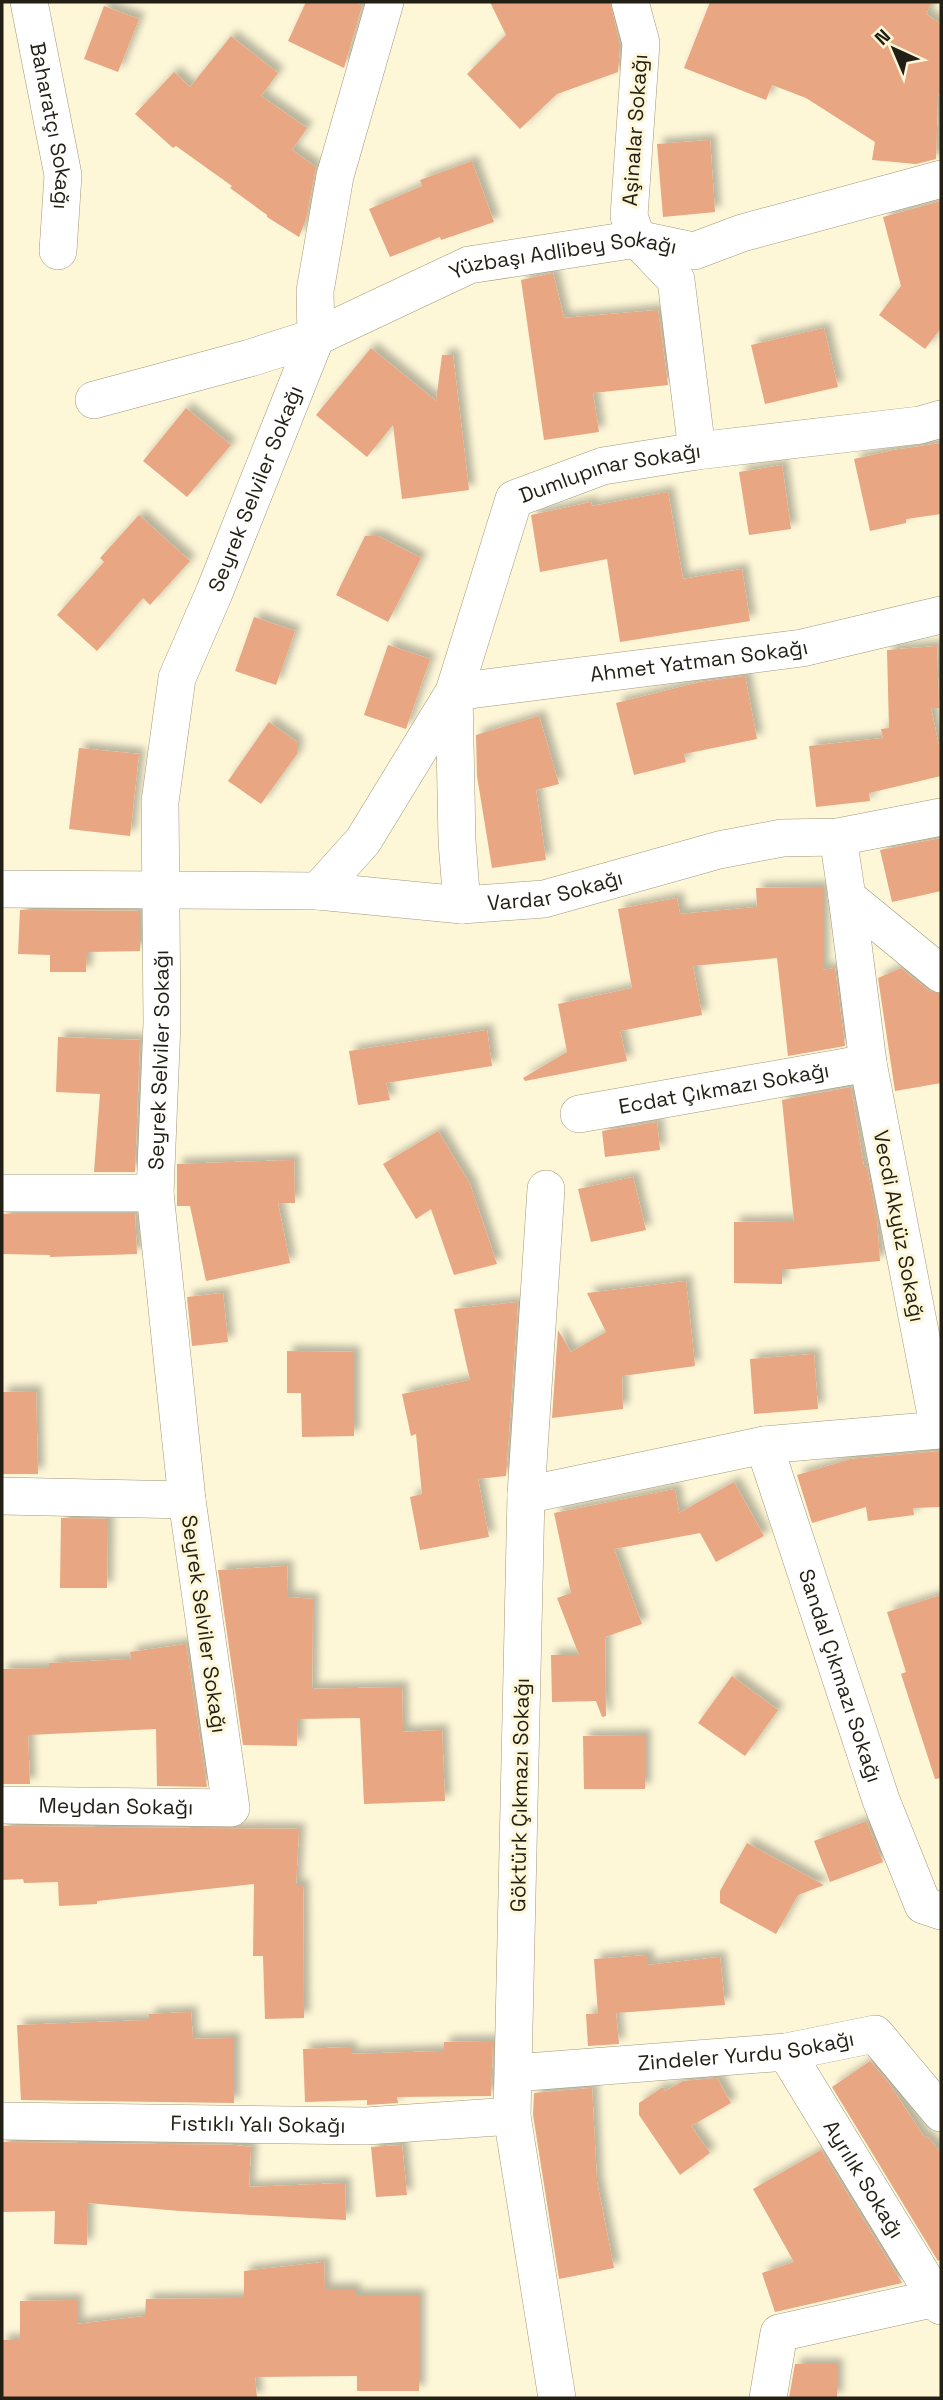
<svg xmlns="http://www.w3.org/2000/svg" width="943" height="2400" font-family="'Space Grotesk',sans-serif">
<defs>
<filter id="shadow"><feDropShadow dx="6" dy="-6" stdDeviation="3.5" flood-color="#0004"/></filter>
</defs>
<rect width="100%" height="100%" fill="#fdf6d7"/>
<!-- building -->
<g fill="#e8a682" filter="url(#shadow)">
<path d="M306,2H354L362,6L344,68L288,41Z"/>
<path d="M490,2H610L620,45L618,72L557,94L520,129L467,74L506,35Z"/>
<path d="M710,2H932L926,14L941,24V96L938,94L936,159L916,164L872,160L875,142L806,98L772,85L766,100L684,68Z"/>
<path d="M104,6L139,19L118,72L84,59Z"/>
<path d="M231,36L278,73L261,96L307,128L292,150L316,167L306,219L299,237L267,217V215L230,188L232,186L176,146L173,148L135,114L174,72L190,87Z"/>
<path d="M710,140L715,212L663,217L657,144Z"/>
<path d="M472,161L494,222L441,240L440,237L390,257L369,209L422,186L420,180Z"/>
<path d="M941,201V328L925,349L879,315L901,286L883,217Z"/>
<path d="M553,273L564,318L658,310L668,385L593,393L599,432L544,440L521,280Z"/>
<path d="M824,328L838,387L765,404L751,345Z"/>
<path d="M371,348L436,401L442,355H453L469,490L402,499L393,425L367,457L316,415Z"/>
<path d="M186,408L231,445L187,497L143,461Z"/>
<path d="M941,443V514L906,519V523L870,531L854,459L894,450Z"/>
<path d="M782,465L791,529L749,535L739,472Z"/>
<path d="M668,492L683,579L742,569L750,621L620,642L607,559L540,572L531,515L591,502L592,506Z"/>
<path d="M139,515L190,561L150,605L143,598L97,651L57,615L104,562L100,558Z"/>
<path d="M365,536H378L421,558L388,622L336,595Z"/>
<path d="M254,617L295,631L276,685L235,671Z"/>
<path d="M388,645L430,659L406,729L364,715Z"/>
<path d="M937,646L939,708H931L941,756V776L869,793L870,801L816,807L809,746L883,738L881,729L889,728L887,650Z"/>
<path d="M745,676L757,739L684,754L686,762L634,775L616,703L700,682Z"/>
<path d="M539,716L559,784L536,790L546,860L492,868L477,776L476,735Z"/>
<path d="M269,722L297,742V754L261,804L228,781Z"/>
<path d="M79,748L139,754L130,836L69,829Z"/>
<path d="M941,838V891L892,902L880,850Z"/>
<path d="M823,887V970L835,968L845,1046L788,1056L777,958L693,966L702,1015L620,1031L627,1061L525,1081L523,1078L567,1052L558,1004L632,988L618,909L677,898L680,914L757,907L756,888Z"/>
<path d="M20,910L140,911V951L87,952L86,972H50V955L18,954Z"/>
<path d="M901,968L928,990L941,994V1083L895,1091L878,978Z"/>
<path d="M487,1030L492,1066L386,1083L390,1100L358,1105L349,1051Z"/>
<path d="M58,1037L140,1040L135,1172H94L100,1094L56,1092Z"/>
<path d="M851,1087L864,1167L867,1166L877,1221L880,1261L782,1270V1284L734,1283V1222L794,1221L782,1100Z"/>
<path d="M657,1122L660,1150L605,1157L602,1131Z"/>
<path d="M438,1131L470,1184L497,1264L454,1275L431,1209L416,1219L383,1164Z"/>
<path d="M294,1160L295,1203H278L290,1263L206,1281L190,1206H177V1164Z"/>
<path d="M633,1177L646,1230L591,1242L578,1189Z"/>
<path d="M2,1214H135L137,1254L50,1257V1255L2,1254Z"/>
<path d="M686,1281L695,1366L622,1376L623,1409L552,1418L558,1330L571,1352L606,1332L587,1293Z"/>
<path d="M223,1293L228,1342L192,1346L187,1297Z"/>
<path d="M518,1302L506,1476L478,1479L489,1537L420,1550L410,1497L422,1494L416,1434L411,1436L402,1394L470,1380L454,1309Z"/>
<path d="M287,1351L354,1352V1436L302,1437L301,1393H287Z"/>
<path d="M814,1354L818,1409L754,1414L750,1359Z"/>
<path d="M36,1391L38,1474H2V1392Z"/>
<path d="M941,1451V1507L913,1508L914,1515L868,1521L866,1507L812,1523L797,1475L851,1459Z"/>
<path d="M734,1482L764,1536L716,1562L700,1533L614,1549L642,1624L605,1637L606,1716L602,1717L596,1701L552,1702L551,1655H579L557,1598L571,1593L554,1513L675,1489L679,1513Z"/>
<path d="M61,1518L108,1519L107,1588H60Z"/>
<path d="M287,1566L288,1597L313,1599L312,1689L402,1687L403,1732L442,1730L445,1801L364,1804L360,1718L298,1719L297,1746L243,1745L218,1570Z"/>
<path d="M941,1595V1778L935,1779L901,1674L906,1672L887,1612Z"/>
<path d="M186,1644L207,1787L157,1786L156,1729L28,1735L30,1784H2V1669L49,1668V1663L131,1659L130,1652Z"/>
<path d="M732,1676L778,1710L745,1756L698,1723Z"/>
<path d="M645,1735V1789H584L583,1736Z"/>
<path d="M866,1821L883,1862L830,1882L814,1841Z"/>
<path d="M2,1826L299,1829L296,1885H303L304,2018L265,2019L263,1956H253L254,1884L97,1901V1904L59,1906L58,1882L24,1883L23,1879L2,1880Z"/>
<path d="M747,1843L824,1885L798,1895L776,1934L720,1903V1891Z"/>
<path d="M648,1955V1965L720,1957L725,2005L603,2014L616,2013L619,2044L588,2046L586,2014H598L594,1959Z"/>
<path d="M191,2012L193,2039L234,2038V2103L21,2100L17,2025L149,2020V2014Z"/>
<path d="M493,2041L491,2096L397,2097L398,2103L367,2105V2100L305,2102L303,2049L351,2047V2054L444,2051V2042Z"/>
<path d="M870,2061L888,2082L925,2138L927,2136L941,2153V2259L938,2261L832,2087Z"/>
<path d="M717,2078L731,2103L691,2126L710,2153L680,2175L639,2115V2103L663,2087L665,2091L683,2081Z"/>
<path d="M592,2088L597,2182L614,2268L559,2279L533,2115L534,2093Z"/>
<path d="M2,2142L234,2145L251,2147L249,2187L345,2183L346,2220L180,2211L88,2203L87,2245L54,2244L55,2211L2,2212Z"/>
<path d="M402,2145L407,2195L376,2197L371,2147Z"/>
<path d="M821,2150L902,2283L775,2312L762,2273L794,2262L753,2189Z"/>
<path d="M324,2262L325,2289H355V2295H419V2391H357V2376L255,2377L257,2398H2V2340H20V2301L77,2300V2324L145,2316L146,2299L244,2298V2271Z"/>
<path d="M795,2364H837V2398H789Z"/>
</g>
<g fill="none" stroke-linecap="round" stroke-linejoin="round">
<!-- minor casing -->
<g stroke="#a0997c" stroke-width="38">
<g id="minor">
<path id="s1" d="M29,2L63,175L58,251"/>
<path d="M630,2L641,43L629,216L637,239L676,280L697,451"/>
<path id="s2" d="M94,400L250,358L316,337L469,265L637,239L694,251L742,233L941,179"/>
<path d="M838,837L847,897L941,974"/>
<path id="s3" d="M2,889L318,891L462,905L544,899L719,850L782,838L838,837L941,817"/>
<path id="s4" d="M318,891L363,841L454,692L514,499L603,466L697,451L920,425L941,419"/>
<path id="s5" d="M462,905L457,841L454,692L802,648L941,615"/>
<path id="s6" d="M579,1114L868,1063"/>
<path d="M546,1189L526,1495L512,2116L557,2398"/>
<path d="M2,1193H155"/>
<path id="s7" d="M764,1445L881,1800L923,1905L941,1911"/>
<path d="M526,1495L764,1445L939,1430L868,1063L847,897"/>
<path d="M2,1496L187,1500"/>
<path id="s8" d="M2,1805L231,1808L187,1500L155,1193L162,1023L160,802L177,678L214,593L316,337L315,291L335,176L385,2"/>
<path id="s9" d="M786,2052L941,2306"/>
<path id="s10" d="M514,2073L786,2052L875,2034L941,2113"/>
<path id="s11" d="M2,2121L366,2126L512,2116"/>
<path d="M768,2398L779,2333L936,2298"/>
</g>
</g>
<!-- minor -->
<use href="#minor" stroke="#fff" stroke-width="37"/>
</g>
<g text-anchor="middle" stroke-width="6" stroke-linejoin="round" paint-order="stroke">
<!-- street labels -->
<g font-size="21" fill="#221f14" stroke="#fdf6d7">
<text dy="7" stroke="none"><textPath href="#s1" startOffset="126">Baharatçı Sokağı</textPath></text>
<text transform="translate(635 130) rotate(-86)" y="7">Aşinalar Sokağı</text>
<text dy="7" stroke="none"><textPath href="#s2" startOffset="495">Yüzbaşı Adlibey Sokağı</textPath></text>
<text dy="7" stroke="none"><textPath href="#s4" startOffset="544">Dumlupınar Sokağı</textPath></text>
<text dy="7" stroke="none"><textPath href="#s8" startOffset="1570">Seyrek Selviler Sokağı</textPath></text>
<text dy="7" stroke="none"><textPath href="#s5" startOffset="460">Ahmet Yatman Sokağı</textPath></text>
<text dy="7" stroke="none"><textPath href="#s3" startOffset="555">Vardar Sokağı</textPath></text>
<text dy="7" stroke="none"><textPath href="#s8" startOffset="982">Seyrek Selviler Sokağı</textPath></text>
<text dy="7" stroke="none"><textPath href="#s6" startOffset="147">Ecdat Çıkmazı Sokağı</textPath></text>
<text transform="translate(899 1226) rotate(79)" y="7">Vecdi Akyüz Sokağı</text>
<text transform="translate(204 1624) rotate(82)" y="7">Seyrek Selviler Sokağı</text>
<text dy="7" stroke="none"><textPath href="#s7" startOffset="243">Sandal Çıkmazı Sokağı</textPath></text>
<text transform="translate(520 1795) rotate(-89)" y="7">Göktürk Çıkmazı Sokağı</text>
<text dy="7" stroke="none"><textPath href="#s8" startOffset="114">Meydan Sokağı</textPath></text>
<text dy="7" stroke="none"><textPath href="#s10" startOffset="233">Zindeler Yurdu Sokağı</textPath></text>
<text dy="7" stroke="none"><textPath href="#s11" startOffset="256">Fıstıklı Yalı Sokağı</textPath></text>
<text dy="7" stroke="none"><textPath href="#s9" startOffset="149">Ayrılık Sokağı</textPath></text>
</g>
</g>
<!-- border -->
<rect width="943" height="2400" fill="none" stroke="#221f14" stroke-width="7"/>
<!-- north arrow -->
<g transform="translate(894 49) rotate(316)" stroke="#fdf6d7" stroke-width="5" paint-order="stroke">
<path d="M0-5L12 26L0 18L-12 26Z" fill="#221f14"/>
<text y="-10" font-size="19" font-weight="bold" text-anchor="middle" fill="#221f14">N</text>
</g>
</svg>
